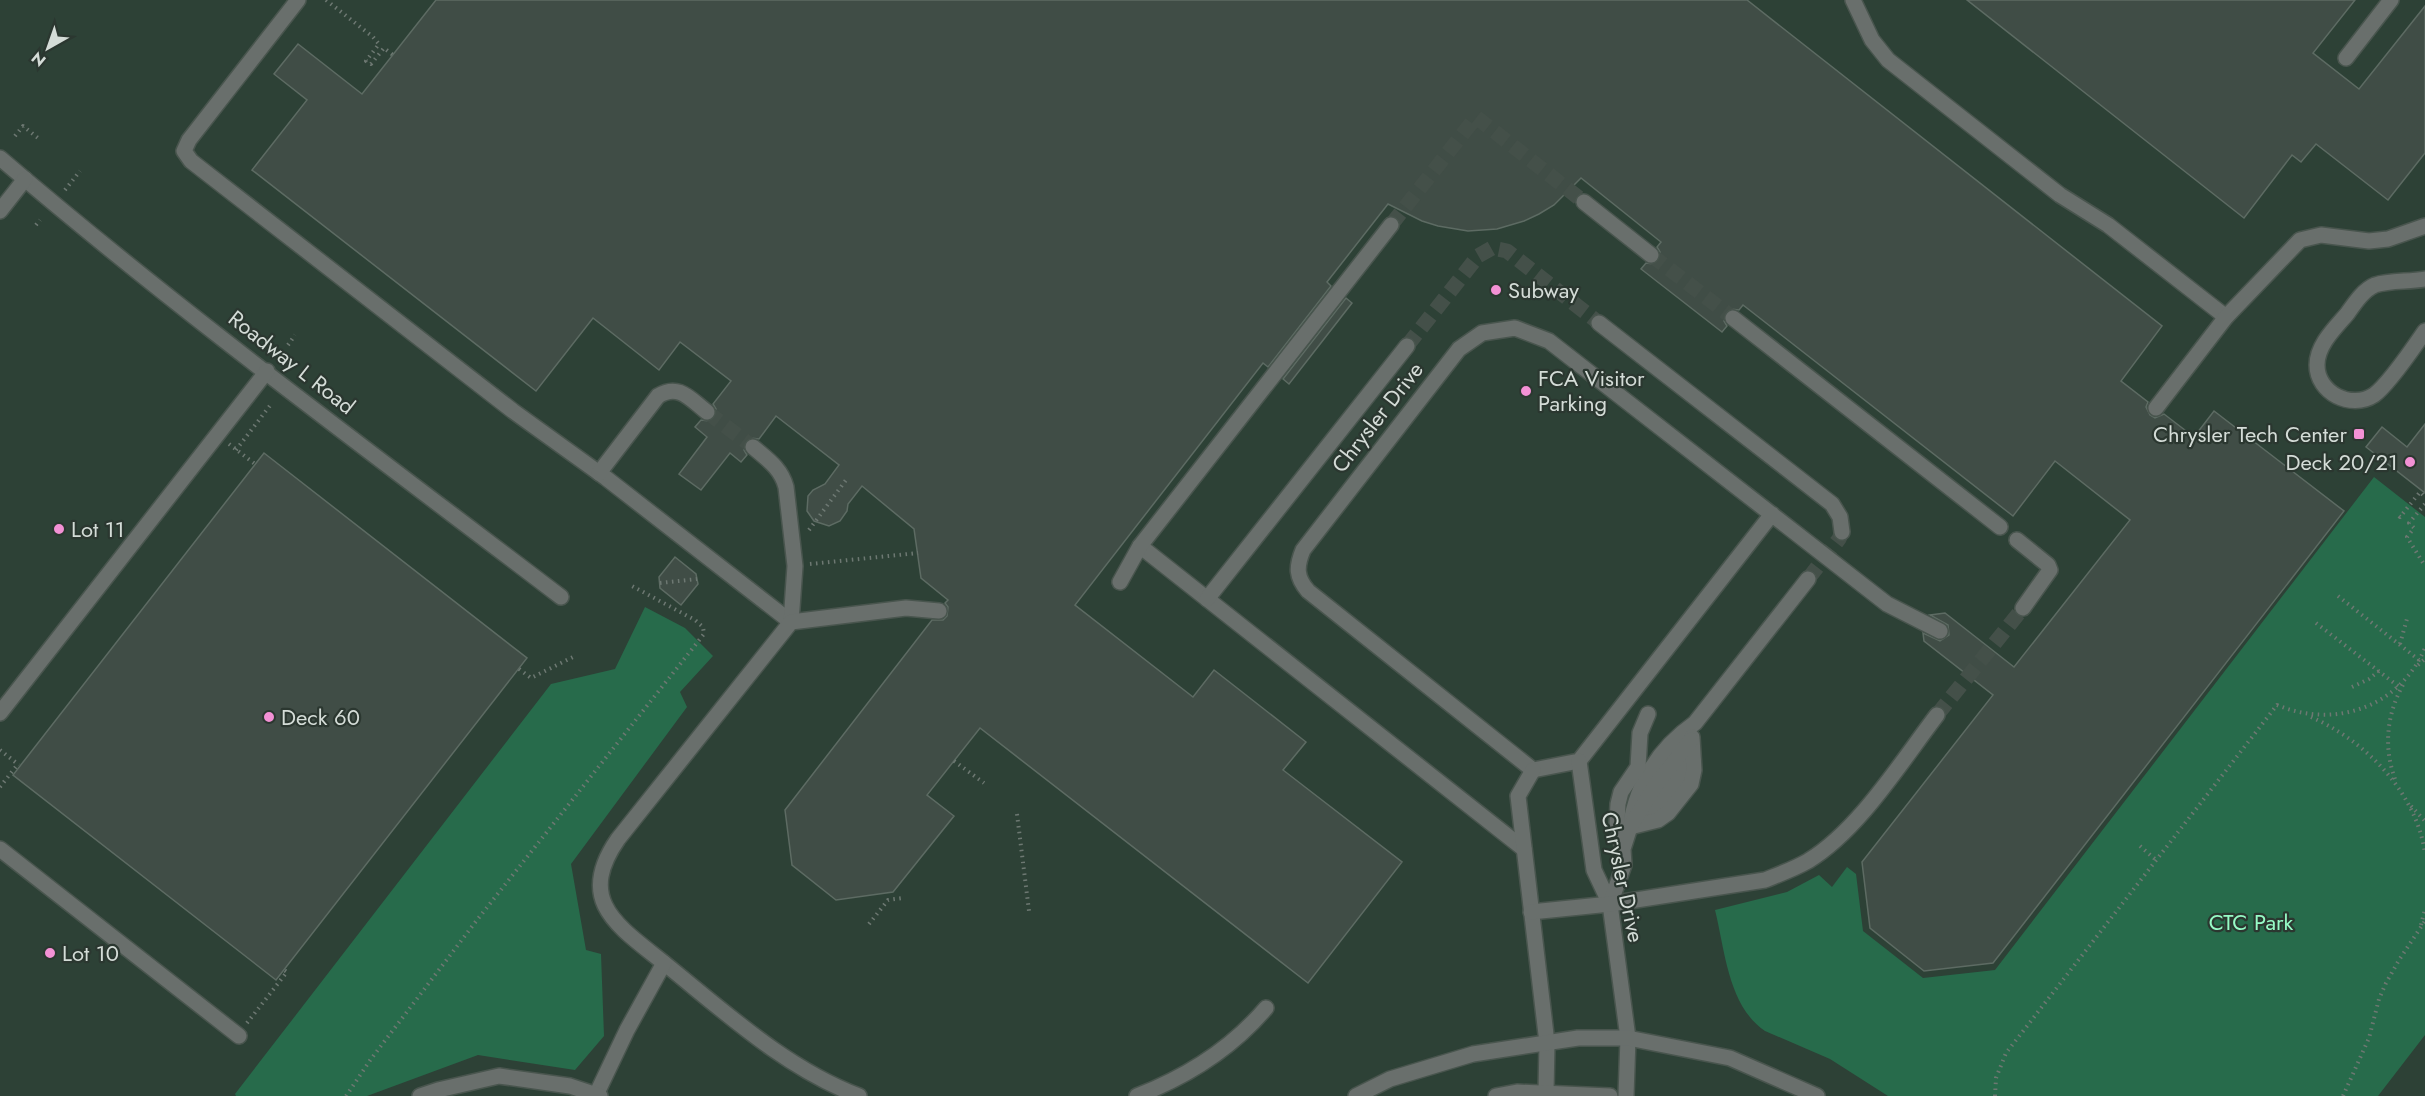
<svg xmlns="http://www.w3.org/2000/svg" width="2425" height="1096" font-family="Jost,sans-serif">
<rect width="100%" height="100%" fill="#2b3730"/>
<!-- built -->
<rect fill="#2d4136" x="0" y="0" width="2425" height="1096"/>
<!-- green -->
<g fill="#276b4b">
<path d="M2374,477L2425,517V1035L2378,1096H1888L1830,1059L1765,1031C1728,1006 1725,950 1715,910L1787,892L1819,875L1832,887L1847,867L1856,874L1863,931L1923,978L1995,970Z"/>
<path d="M645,607L685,628L713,656L680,692L687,707L571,864L586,950L601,954L604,1036L575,1070L478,1055L367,1096H236L235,1094L551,684L615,669Z"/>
</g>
<!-- building -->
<g fill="#404d46" stroke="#5d6b63" stroke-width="1.5">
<path d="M436,0H1747L2162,326L2121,381L2148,402L2146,407L2150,415L2155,418L2164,414L2194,437L2214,411L2344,511L1993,963L1924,971L1870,928L1862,862L1993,695L1924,641L1923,633L1940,641L1949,635L1948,625L1930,615L1945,613L2014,667L2130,520L2055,461L2013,516L1743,305L1739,310L1730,309L1725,312L1724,321L1727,326L1722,332L1641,269L1646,263L1654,264L1659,261L1660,252L1657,247L1661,242L1581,178L1554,205L1539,214L1524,221L1497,229L1468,231L1438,226L1422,221L1388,204L1327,282L1331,286L1268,367L1263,363L1075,605L1193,697L1214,670L1306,742L1283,770L1402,862L1308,983L980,728L927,795L954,816L893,892L836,900L792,865L785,810L932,620H943L947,616L948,607L945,603L948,600L921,578L914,529L862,486L848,504L847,511L840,521L829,526L814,521L807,511L808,496L813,490L825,484L839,465L776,416L759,439L750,438L745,441L744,450L747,455L741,462L730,453L701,490L679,474L707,437L695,427L701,420L710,421L715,418L716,409L713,404L731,381L680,342L659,370L593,318L536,391L252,170L307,100L274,74L298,44L362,94Z"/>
<path d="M1967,0H2355L2313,53L2359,89L2425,6V153L2388,200L2316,144L2301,162L2292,155L2244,218Z"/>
<path d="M1346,298L1352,303L1289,384L1283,379Z"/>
<path d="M2425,424V493L2366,447L2382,427L2407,447Z"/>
<path d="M264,453L527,658L276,980L13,775Z"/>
<path d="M675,557L696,574L698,584L681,605L660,588L659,577Z"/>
</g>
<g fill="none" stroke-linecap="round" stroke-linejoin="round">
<!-- minor-tunnel -->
<g stroke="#445049" stroke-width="15" stroke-dasharray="15 8" stroke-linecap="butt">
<path d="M1391,225L1476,117L1584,202"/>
<path d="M1651,255L1733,318"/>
<path d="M1407,346L1478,256L1492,248L1507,251L1599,323"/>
<path d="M707,412L753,447"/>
<path d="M1808,579L1839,539L1842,532"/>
<path d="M1937,715L2023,608"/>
</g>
<!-- minor casing -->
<g stroke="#49554e" stroke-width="18">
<g id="minor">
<path d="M298,0L189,140L184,151L191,161L513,411L606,478L791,622"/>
<path d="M1853,0L1872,40L1888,60L2060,195L2108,225L2226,317"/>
<path d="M2346,58L2391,0"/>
<path d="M0,158C180,312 372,453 561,597"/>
<path d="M1584,202L1651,255"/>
<path d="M0,211L25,179"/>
<path d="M2425,279C2409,282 2390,280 2375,285C2363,290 2354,304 2347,314C2335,328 2317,345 2317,365C2317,393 2351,410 2374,395C2389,384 2414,347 2425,331"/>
<path d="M1733,318L2000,527"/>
<path d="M1599,323L1832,504L1840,517L1842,532"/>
<path d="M2156,408L2226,317L2300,240L2321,235L2369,241L2388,239L2425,226"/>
<path d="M753,447C767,459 781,468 786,487L795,566L791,622"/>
<path d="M599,473L658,396C679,383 690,399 707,412"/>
<path d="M1772,514L1579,761L1533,770L1308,591C1296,577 1296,567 1303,550L1459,349L1482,333L1515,328L1549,341L1887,604L1940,631"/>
<path d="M2017,540L2048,565L2050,570L2023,608"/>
<path d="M1140,546L1524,849"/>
<path d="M1120,582L1140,546L1391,225"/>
<path d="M1207,599L1407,346"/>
<path d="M0,713L267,371"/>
<path d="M1579,761L1594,870L1610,904L1628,1038L1626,1096"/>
<path d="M1533,770L1518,796L1547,1043L1546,1092"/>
<path d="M1641,817L1659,802L1693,760"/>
<path d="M1630,827C1637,783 1658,749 1695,723L1808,579"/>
<path d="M1630,827L1658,820L1668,813L1691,784L1694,770L1692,737"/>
<path d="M1622,846L1617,822L1618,804L1621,792L1638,767L1640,733L1648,714"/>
<path d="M0,849L239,1036"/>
<path d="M1610,904L1624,865L1623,849L1630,827L1657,783L1691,740"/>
<path d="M1531,912L1610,904L1765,880C1780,874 1794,869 1808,861C1859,830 1901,762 1937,715"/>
<path d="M664,963C725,1012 785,1068 859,1096"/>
<path d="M596,1095L627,1030L664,963C618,926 575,901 618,839L791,622L906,608L939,611"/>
<path d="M420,1096L438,1090L499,1076L570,1086L600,1096"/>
<path d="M1137,1096C1186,1077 1232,1048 1266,1008"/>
<path d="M1356,1096L1390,1079L1473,1054L1578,1038H1628L1730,1058L1817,1096"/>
<path d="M1496,1096L1517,1092L1610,1096"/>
</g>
</g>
<!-- path -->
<g stroke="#6d7872" stroke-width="4" stroke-dasharray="1.5 4.5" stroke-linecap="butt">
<path d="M326,0L373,37L379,44L366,61L371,64L384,48L393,55"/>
<path d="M15,136L23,126L38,138"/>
<path d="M65,190L80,171"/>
<path d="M36,225L40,220"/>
<path d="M288,345L295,335"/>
<path d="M229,444L255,464"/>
<path d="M236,450L272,403"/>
<path d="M2425,504L2409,523L2414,528L2407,537L2425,566"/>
<path d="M2399,516L2400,517L2420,492L2425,497"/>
<path d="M809,530L846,480"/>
<path d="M810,564L918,553"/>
<path d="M660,583L697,579"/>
<path d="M2338,596L2419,660"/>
<path d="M2316,623L2398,686"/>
<path d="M2400,644L2408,615"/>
<path d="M2418,665L2425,659"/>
<path d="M519,669L531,678L573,657"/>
<path d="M2352,687L2369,679L2379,671"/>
<path d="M2311,717C2366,741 2417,793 2425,854"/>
<path d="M0,750L19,765"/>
<path d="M954,761L984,783"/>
<path d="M2395,779C2383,746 2387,713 2404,683"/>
<path d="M0,787L18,764"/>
<path d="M2411,806L2425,821"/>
<path d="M1017,814L1029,911"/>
<path d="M2140,846L2156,860"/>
<path d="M869,924L888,900L903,898"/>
<path d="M2421,925L2425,909"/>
<path d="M247,1023L287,972L284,970"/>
<path d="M346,1096L371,1059L477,920L704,634L703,627L695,620L632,586"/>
<path d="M1995,1096L1996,1078L2006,1053L2277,705C2334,729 2399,708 2425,648"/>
<path d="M2343,1096L2369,1038L2379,999L2386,983L2399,960L2425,921"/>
</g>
<!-- minor -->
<use href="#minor" stroke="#696f6c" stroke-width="15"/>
</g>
<!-- markers -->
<g fill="#f391d5" stroke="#2b3730" stroke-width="2">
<circle cx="1496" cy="290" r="6"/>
<circle cx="1526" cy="391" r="6"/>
<rect x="2353" y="428" width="12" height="12" rx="3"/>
<circle cx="2410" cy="462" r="6"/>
<circle cx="59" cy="529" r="6"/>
<circle cx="269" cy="717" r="6"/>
<circle cx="50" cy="953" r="6"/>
</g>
<g text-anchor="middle" stroke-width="4.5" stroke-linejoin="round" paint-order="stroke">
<!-- poi labels -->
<g font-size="22" fill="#d4dcd7" stroke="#2b3730" text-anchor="start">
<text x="1508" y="298">Subway</text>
<text x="1538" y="386">FCA Visitor<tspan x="1538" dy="25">Parking</tspan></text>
<text x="2347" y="442" text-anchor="end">Chrysler Tech Center</text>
<text x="2398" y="470" text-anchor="end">Deck 20/21</text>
<text x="71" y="537">Lot 11</text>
<text x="281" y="725">Deck 60</text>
<text x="62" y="961">Lot 10</text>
</g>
<!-- street labels -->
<g font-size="22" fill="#d4dcd7" stroke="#2b3730">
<text transform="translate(292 362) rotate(38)" y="8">Roadway L Road</text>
<text transform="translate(1377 417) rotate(-52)" y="8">Chrysler Drive</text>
<text transform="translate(1623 877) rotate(78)" y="8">Chrysler Drive</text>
</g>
<!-- park labels -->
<g font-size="22" fill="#96fbc6" stroke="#2b3730">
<text x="2251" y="930">CTC Park</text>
</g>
</g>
<!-- north arrow -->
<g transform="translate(48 48) rotate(220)" stroke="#2b3730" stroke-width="4.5" paint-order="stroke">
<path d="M0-4.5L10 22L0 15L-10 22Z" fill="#d4dcd7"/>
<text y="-9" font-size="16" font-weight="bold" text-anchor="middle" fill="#d4dcd7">N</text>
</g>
</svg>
